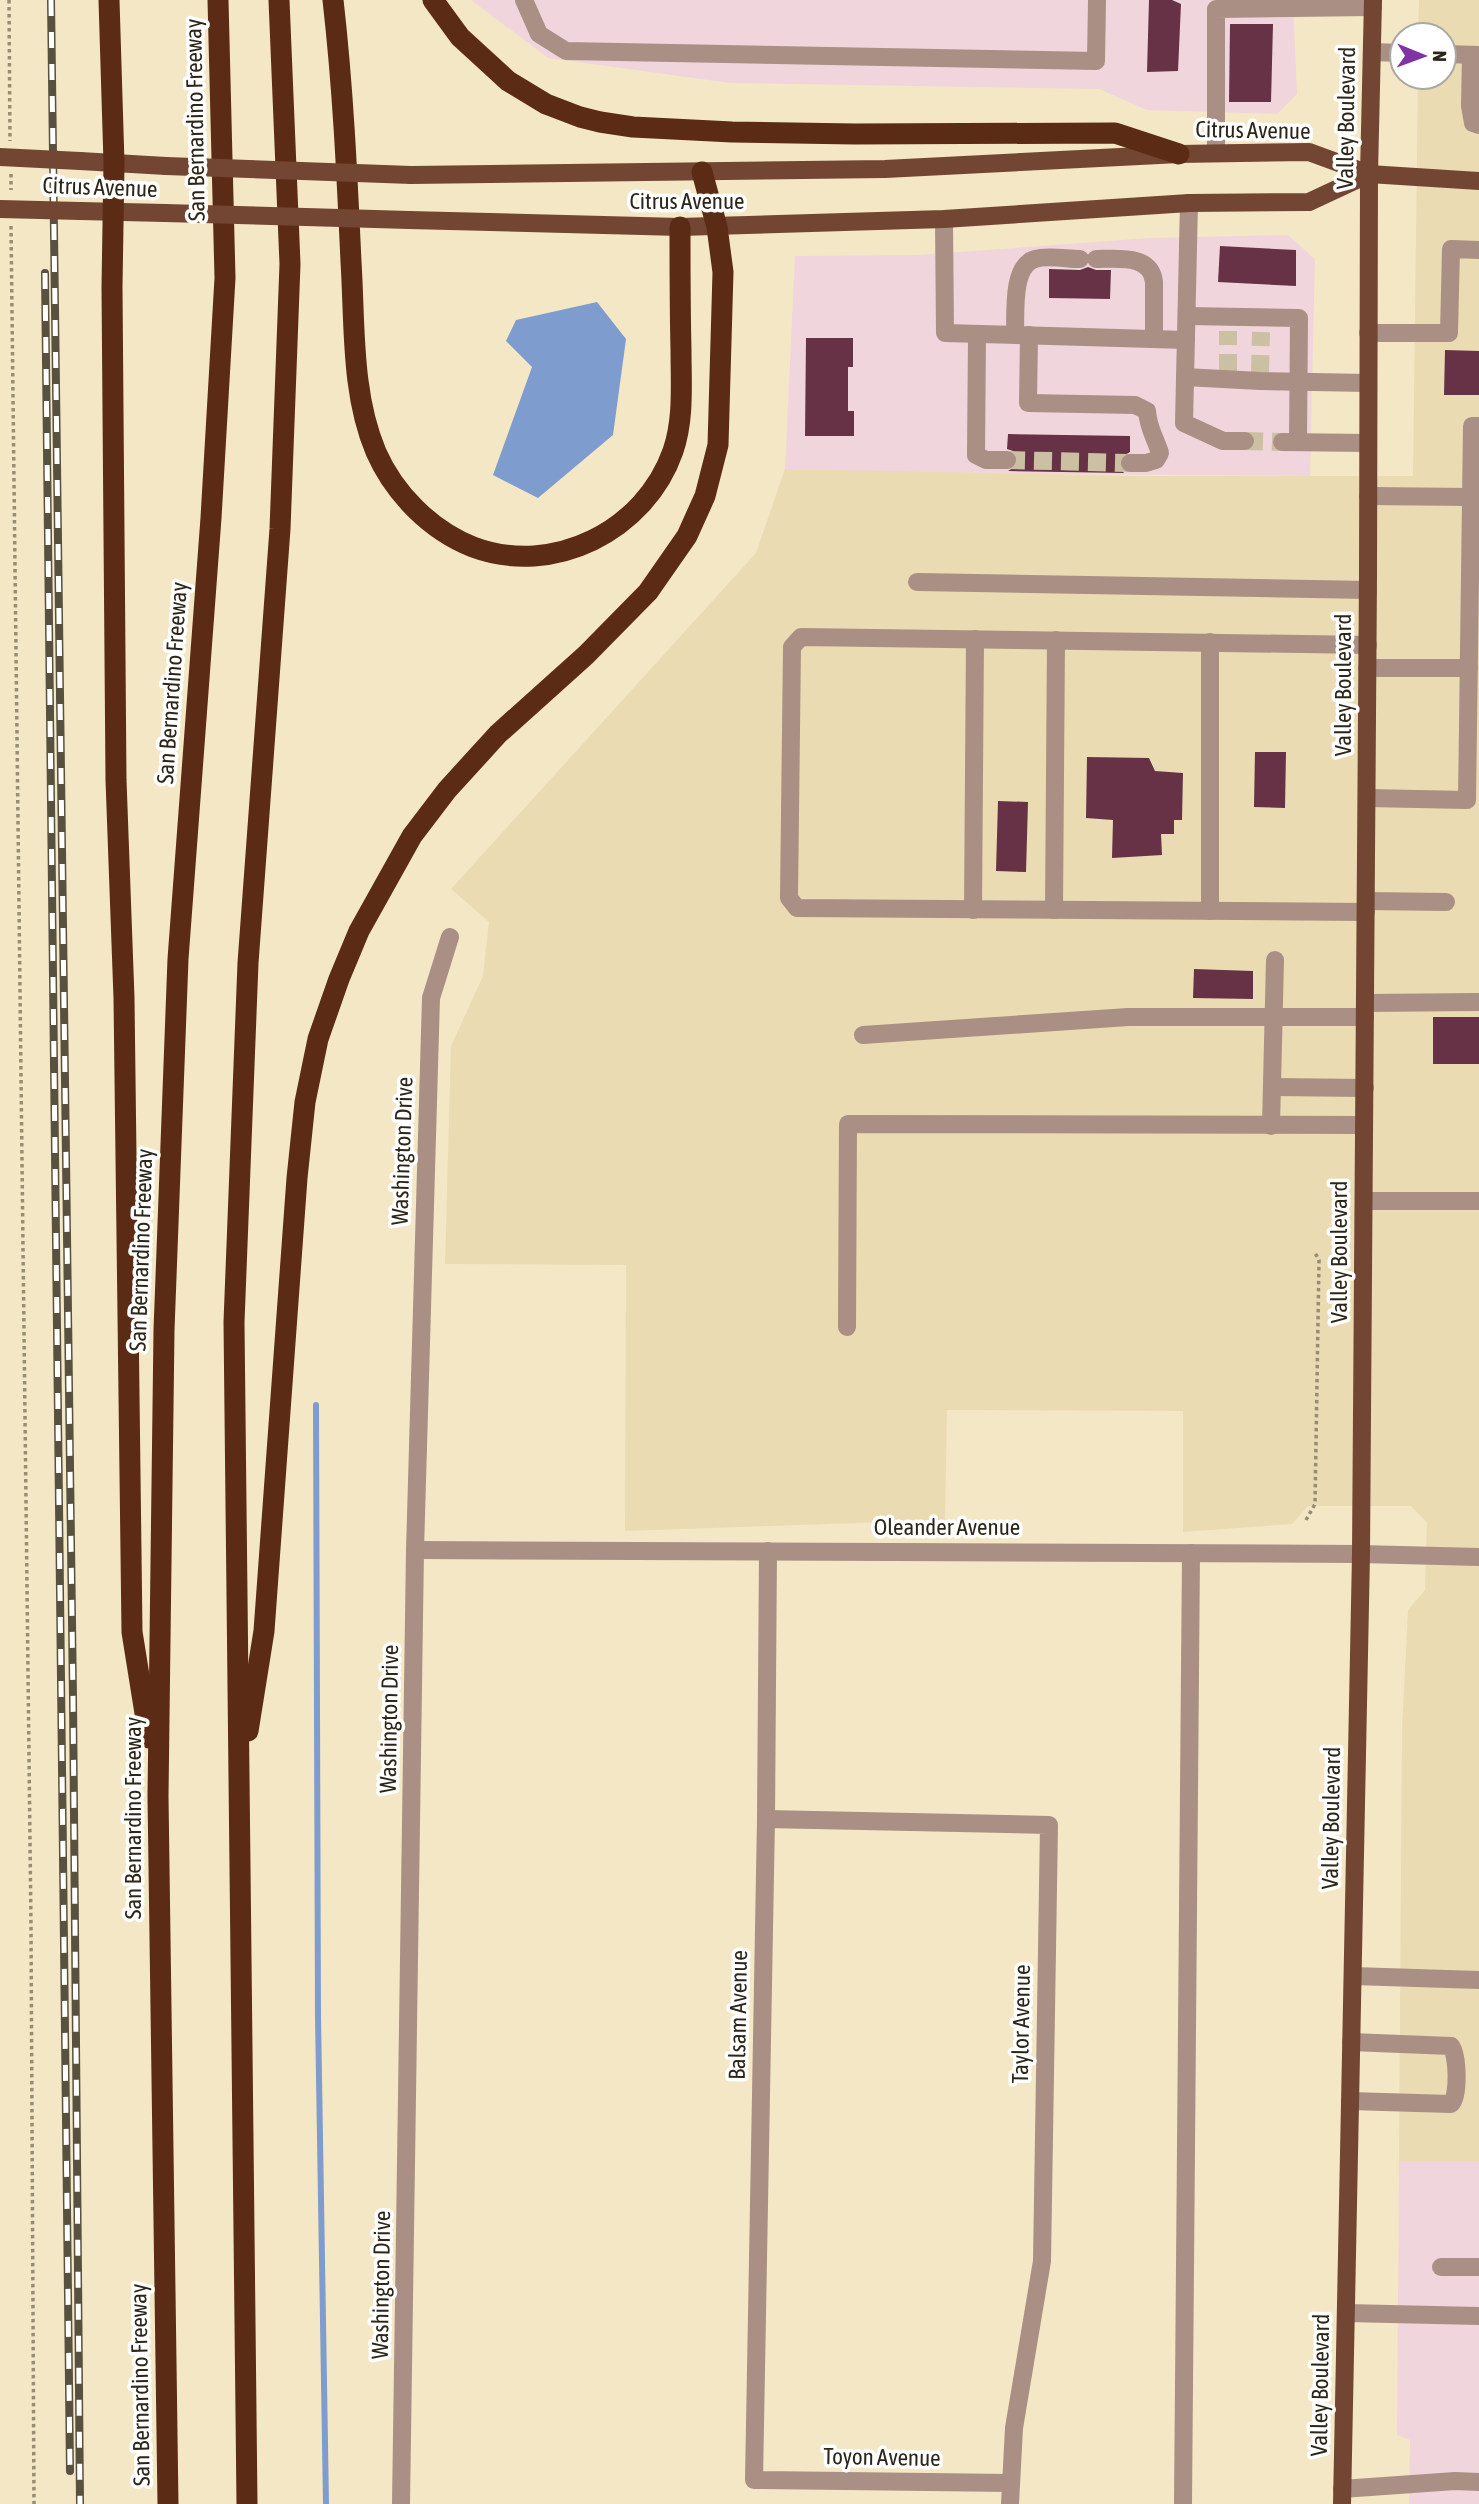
<svg xmlns="http://www.w3.org/2000/svg" width="1479" height="2504" font-family="'Asap Condensed',sans-serif">
<rect width="100%" height="100%" fill="#f4e7c5"/>
<!-- commercial -->
<g fill="#f0d6dc">
<path d="M471,0H1293L1297,94L1277,114L1147,110L1099,89L730,83L548,58Z"/>
<path d="M1288,235L1315,259L1310,476L931,473L785,469L795,256L918,255L1149,238Z"/>
<path d="M1399,2161H1479V2504H1409L1410,2440L1397,2435Z"/>
</g>
<!-- built -->
<path fill="#eadbb2" d="M1419,0H1479V2161H1399L1402,1729L1408,1610L1425,1590L1427,1523L1411,1506H1308L1292,1524L1183,1532V1411L947,1410L945,1520L625,1531L626,1265L445,1264L451,1046L483,976L489,922L451,889L756,553L785,469L1141,476H1413L1418,77H1444V35H1418Z"/>
<!-- water -->
<path fill="#7e9ccd" d="M597,302L626,339L613,435L538,498L493,475L532,367L506,341L516,320Z"/>
<g fill="none" stroke-linecap="round" stroke-linejoin="round">
<!-- stream -->
<path stroke="#7e9ccd" stroke-width="6" d="M316,1405L318,2016L326,2504"/>
</g>
<!-- building -->
<g fill="#673246">
<path d="M1149,0H1172L1181,4L1178,71L1147,72Z"/>
<path d="M1230,24H1273L1271,102H1229Z"/>
<path d="M1220,246L1296,250V286L1218,282Z"/>
<path d="M1088,267L1096,270H1111L1110,299L1049,298V269L1080,270Z"/>
<path d="M806,338H853V367H848V411H854V436H805Z"/>
<path d="M1445,350L1479,351V395H1444Z"/>
<path d="M1008,434L1130,436V452L1120,458V468L1124,473L1008,471L1016,466L1018,459L1013,451L1007,449Z"/>
<path d="M1255,752H1286L1285,808L1254,807Z"/>
<path d="M1087,757L1149,758L1155,771L1183,773L1182,820H1174V834H1161L1162,855L1112,858L1113,820L1086,818Z"/>
<path d="M998,801L1028,802L1026,872L996,871Z"/>
<path d="M1194,969L1253,971V999L1193,998Z"/>
<rect x="1433" y="1017" width="46" height="47"/>
</g>
<g fill="none" stroke-linecap="round" stroke-linejoin="round">
<!-- minor-tunnel -->
<g stroke="#ccc0a3" stroke-width="18" stroke-dasharray="18 9" stroke-linecap="butt">
<path d="M1228,372V331"/>
<path d="M1260,373L1261,332"/>
<path d="M1245,441L1282,442"/>
<path d="M1007,460L1130,463"/>
</g>
<!-- path -->
<g stroke="#968d75" stroke-width="3.5" stroke-dasharray="3.5 3.5" stroke-linecap="butt">
<path d="M9,0L10,141"/>
<path d="M11,174V190"/>
<path d="M11,226L31,1926L34,2504"/>
<path d="M1306,1520L1315,1504L1319,1260L1314,1251"/>
</g>
<!-- minor -->
<g stroke="#a98f84" stroke-width="18">
<path d="M524,0L539,34L566,51L1096,61L1097,0"/>
<path d="M1372,52L1402,53"/>
<path d="M1444,54L1479,55"/>
<path d="M1471,55L1470,106L1473,123L1479,125"/>
<path d="M1216,153V9L1373,7"/>
<path d="M1189,203L1184,423L1223,441H1245"/>
<path d="M944,219L945,333L1186,340"/>
<path d="M1096,259C1118,259 1151,254 1154,282V339"/>
<path d="M1187,316L1299,318L1298,442"/>
<path d="M1368,333H1449L1451,249L1479,250"/>
<path d="M977,334L976,455L986,460H1007"/>
<path d="M1015,335C1016,315 1011,266 1035,259C1047,255 1067,259 1080,259"/>
<path d="M1029,335L1028,403L1135,405L1147,411C1148,428 1155,437 1160,453L1156,460L1146,463H1130"/>
<path d="M1185,377L1260,381L1368,383"/>
<path d="M1282,442L1368,443"/>
<path d="M1368,496L1471,497"/>
<path d="M917,582L1368,590"/>
<path d="M1367,668H1469"/>
<path d="M1367,798L1467,800L1472,426H1479"/>
<path d="M1366,901L1446,902"/>
<path d="M973,910L975,639"/>
<path d="M1054,910L1056,640"/>
<path d="M1210,911V642"/>
<path d="M1366,912L797,908L789,898L792,647L801,637L1368,645"/>
<path d="M1365,1003L1479,1002"/>
<path d="M863,1035L1128,1017H1365"/>
<path d="M1272,1087L1365,1088"/>
<path d="M1271,1126L1275,960"/>
<path d="M1364,1201H1479"/>
<path d="M847,1327L848,1124L1364,1125"/>
<path d="M415,1550L1361,1554L1479,1557"/>
<path d="M768,1551L766,1819L754,2480L1010,2483"/>
<path d="M766,1819L1049,1825L1042,2261L1014,2428L1010,2504"/>
<path d="M1353,1976L1479,1980"/>
<path d="M1350,2101L1451,2104C1459,2096 1458,2056 1451,2046L1351,2042"/>
<path d="M1441,2267H1479"/>
<path d="M1346,2313L1479,2316"/>
<path d="M1342,2489L1455,2481L1479,2482"/>
<path d="M401,2504L415,1550L431,998L450,937"/>
<path d="M1183,2504L1191,1553"/>
</g>
<!-- major -->
<g stroke="#724633" stroke-width="18">
<path d="M80,161L166,166"/>
<path d="M411,175L885,169L1179,154L1309,152L1369,174L1479,181"/>
<path d="M80,211L165,213"/>
<path d="M409,220L680,227L944,219L1189,203L1309,202L1369,174"/>
<path d="M1342,2504L1361,1554L1368,576L1369,174L1373,0"/>
</g>
<!-- highway -->
<g stroke="#5c2b15" stroke-width="21">
<path d="M109,0L114,163L112,287L116,780L124,998L132,1632L149,1738"/>
<path d="M333,0C343,87 347,174 351,262C355,324 351,393 376,452C394,493 430,530 473,547C553,577 645,531 673,451C684,419 681,384 681,350C680,309 680,268 680,227"/>
<path d="M433,0L460,37L508,81L546,104L580,117L600,122L633,127L732,132L855,134L1115,133L1179,154"/>
<path d="M248,1731L264,1631L297,1178L305,1102L318,1039L339,979L359,931L412,836L447,790L498,734L586,655L648,592L687,536L705,496L718,445L723,272L717,227L702,172"/>
<path d="M168,2504L158,1796L164,1330L178,959L211,518L225,278L218,0"/>
<path d="M247,2504L234,1322L248,963L280,529L290,264L279,0"/>
</g>
<!-- rail casing -->
<g stroke="#58513f" stroke-width="8">
<g id="rail">
<path d="M51,0L73,1698L80,2504"/>
<path d="M45,273L70,2471"/>
</g>
</g>
<!-- rail -->
<use href="#rail" stroke="#fff" stroke-width="5" stroke-dasharray="16" stroke-linecap="butt"/>
<!-- major-bridge -->
<g stroke="#724633" stroke-width="18">
<path d="M0,157L80,161"/>
<path d="M166,166L411,175"/>
<path d="M0,209L80,211"/>
<path d="M165,213L409,220"/>
</g>
</g>
<g text-anchor="middle" stroke-width="7" stroke-linejoin="round" paint-order="stroke">
<!-- street labels -->
<g font-size="23" fill="#2b2619" stroke="#fff">
<text transform="translate(1346 118) rotate(-89)" y="8">Valley Boulevard</text>
<text transform="translate(195 120) rotate(-91)" y="8">San Bernardino Freeway</text>
<text transform="translate(1253 130) rotate(1)" y="8">Citrus Avenue</text>
<text transform="translate(100 187) rotate(2)" y="8">Citrus Avenue</text>
<text x="687" y="209">Citrus Avenue</text>
<text transform="translate(172 683) rotate(-86)" y="8">San Bernardino Freeway</text>
<text transform="translate(1343 685) rotate(-90)" y="8">Valley Boulevard</text>
<text transform="translate(402 1151) rotate(-88)" y="8">Washington Drive</text>
<text transform="translate(141 1250) rotate(-88)" y="8">San Bernardino Freeway</text>
<text transform="translate(1339 1252) rotate(-90)" y="8">Valley Boulevard</text>
<text x="947" y="1535">Oleander Avenue</text>
<text transform="translate(389 1719) rotate(-89)" y="8">Washington Drive</text>
<text transform="translate(133 1818) rotate(-90)" y="8">San Bernardino Freeway</text>
<text transform="translate(1331 1818) rotate(-89)" y="8">Valley Boulevard</text>
<text transform="translate(738 2015) rotate(-89)" y="8">Balsam Avenue</text>
<text transform="translate(1021 2024) rotate(-89)" y="8">Taylor Avenue</text>
<text transform="translate(381 2285) rotate(-89)" y="8">Washington Drive</text>
<text transform="translate(140 2385) rotate(-91)" y="8">San Bernardino Freeway</text>
<text transform="translate(1320 2385) rotate(-89)" y="8">Valley Boulevard</text>
<text transform="translate(882 2457) rotate(1)" y="8">Toyon Avenue</text>
</g>
</g>
<!-- north arrow -->
<g transform="translate(1423 56) rotate(91)"><circle r="33" fill="#ffffff" stroke="#aaa8a3" stroke-width="2"/>
<path d="M0-5L12 26L0 18L-12 26Z" fill="#8033a4"/>
<text y="-10" font-size="19" font-weight="bold" text-anchor="middle" fill="#2b2619">N</text>
</g>
</svg>
